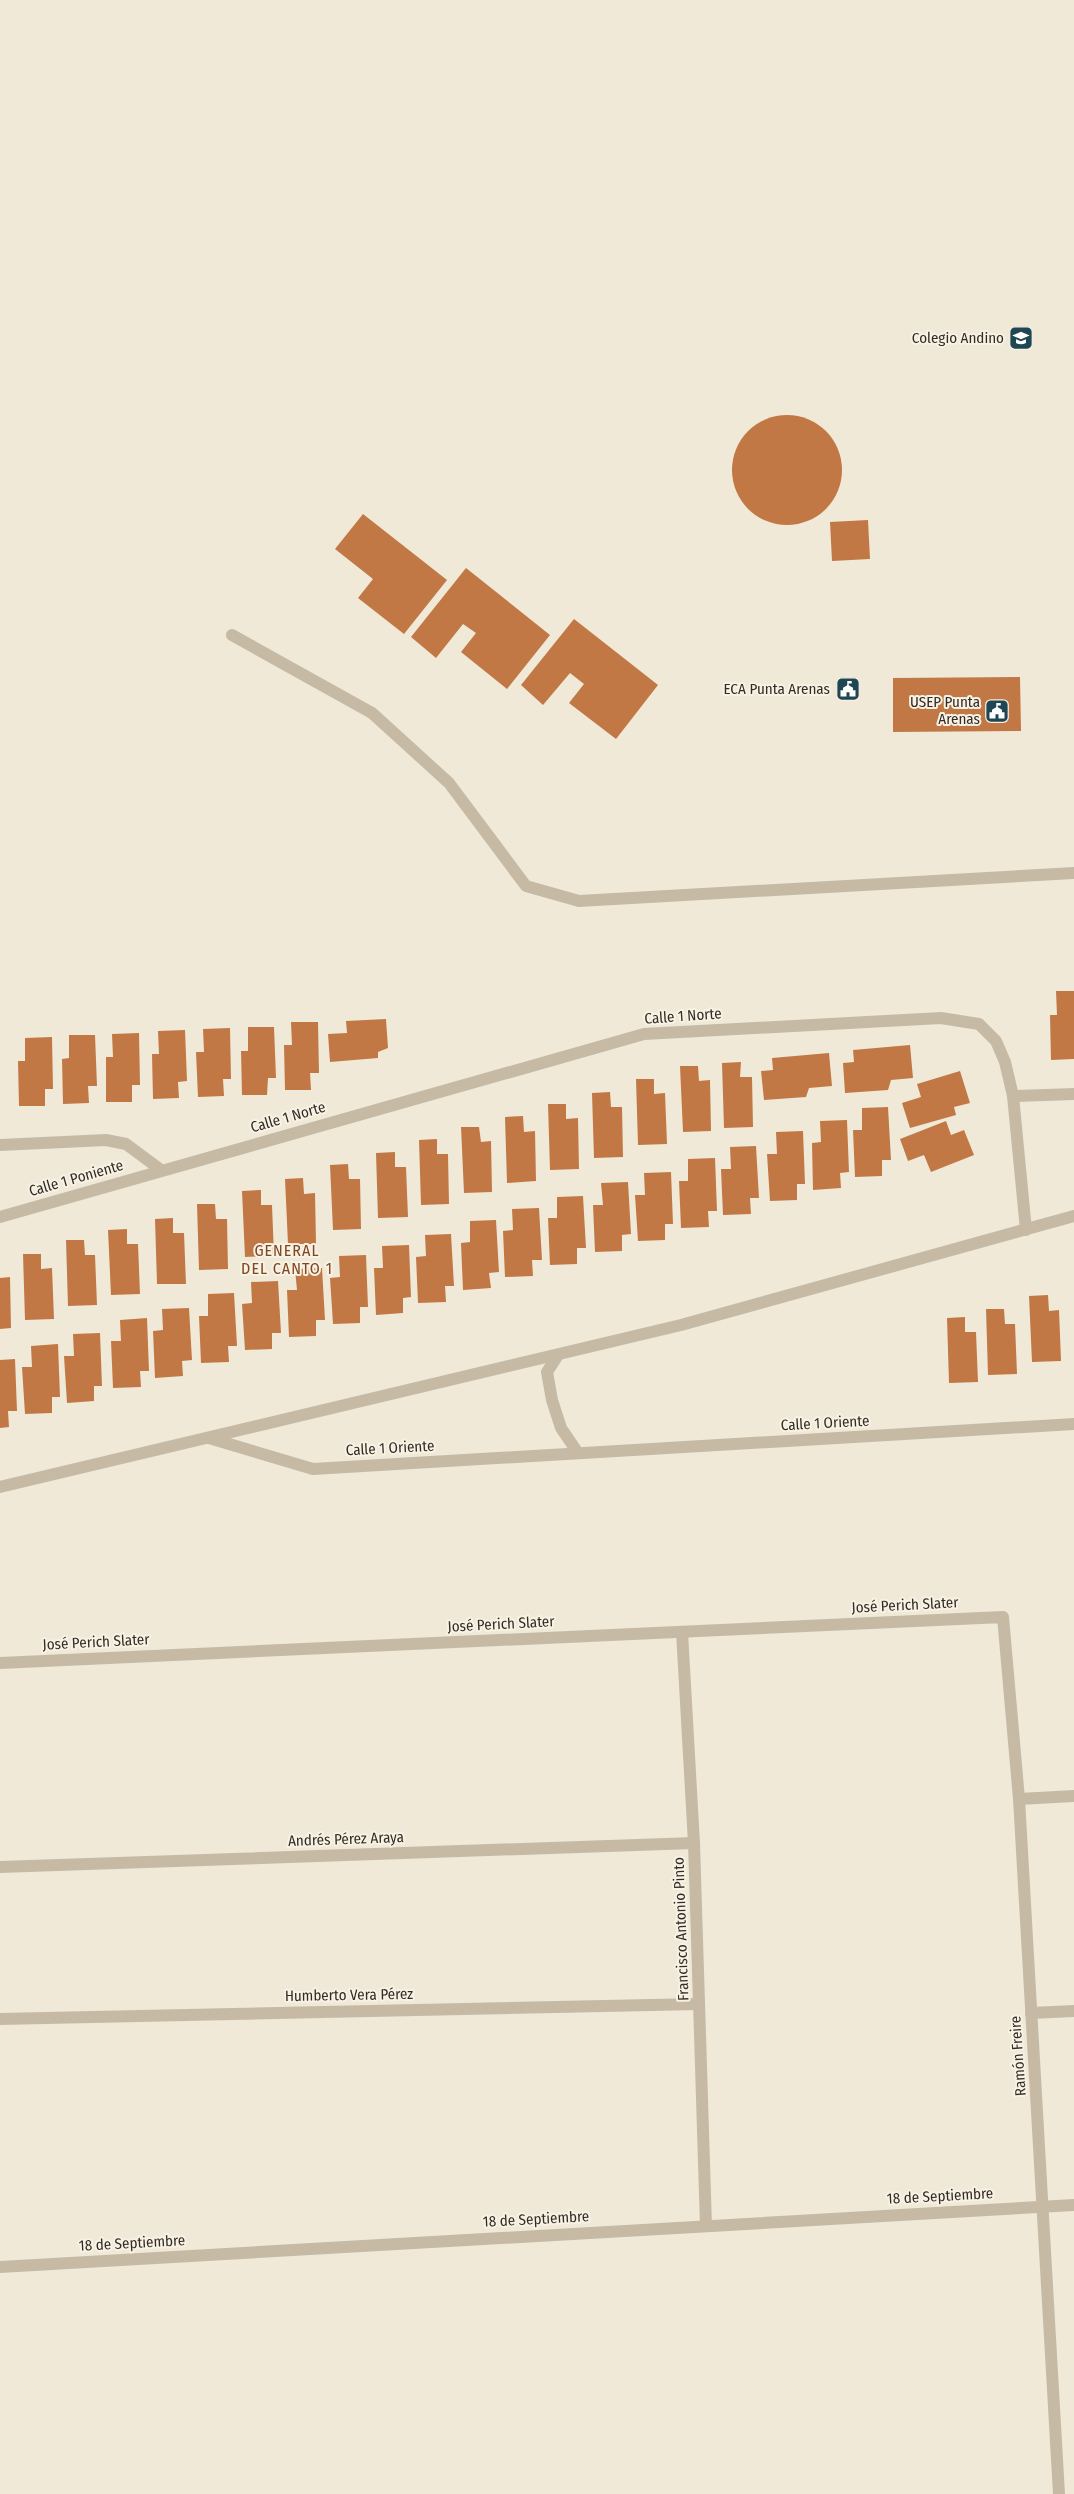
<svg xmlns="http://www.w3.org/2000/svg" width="1074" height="2494" font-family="'Fira Sans Condensed',sans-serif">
<rect width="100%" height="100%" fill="#f0e9d8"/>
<!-- building -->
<g fill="#c17845">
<circle cx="787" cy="470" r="55"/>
<path d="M363,514L447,580L404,634L358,598L373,579L335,549Z"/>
<path d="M868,520L870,559L832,561L830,522Z"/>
<path d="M466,568L550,635L507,689L461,652L476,633L463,624L436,658L411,637Z"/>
<path d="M574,619L658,685L616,739L569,703L584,684L570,673L543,705L521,685Z"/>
<path d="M1020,677L1021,731L893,732V678Z"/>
<path d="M1056,991H1074V1059L1051,1060L1050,1015H1057Z"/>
<path d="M386,1019L388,1048L378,1052V1058L330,1062L328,1034L347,1033L346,1021Z"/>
<path d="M291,1022H318L319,1073H310L311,1090H285L284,1045H292Z"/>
<path d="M248,1027H274L276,1078H268L267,1095H242L241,1051H248Z"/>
<path d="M230,1028L231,1079H223L224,1096L198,1097L196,1052H204L203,1029Z"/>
<path d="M185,1030L187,1081L178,1082L179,1098L153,1099L152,1054H159L158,1031Z"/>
<path d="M139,1033L140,1085H132V1102H106V1057H113L112,1034Z"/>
<path d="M69,1035H95L97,1086H88L89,1103L63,1104L62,1059L69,1058Z"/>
<path d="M52,1037L53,1089H45V1106H19L18,1061H25V1038Z"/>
<path d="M910,1045L913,1078L891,1080L888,1090L845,1093L843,1063L854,1062L853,1050Z"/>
<path d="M829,1053L832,1086L809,1088L806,1097L764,1100L761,1071L773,1070L772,1058Z"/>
<path d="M741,1062L740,1077H752L753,1127L724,1128L722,1063Z"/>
<path d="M680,1066H698L699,1081L710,1080L711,1131L683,1132Z"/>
<path d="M960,1071L970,1103L954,1107L956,1115L910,1128L902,1103L921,1097L917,1084Z"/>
<path d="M636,1079H654V1094L665,1093L667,1144L638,1145Z"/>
<path d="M610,1092L611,1107H622L623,1157L594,1158L592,1093Z"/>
<path d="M548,1104H566V1119L578,1118L579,1169L550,1170Z"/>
<path d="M888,1107L891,1160H882V1176L855,1177L853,1130H862V1108Z"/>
<path d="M523,1116L524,1132L535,1131L536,1181L507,1183L505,1117Z"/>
<path d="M847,1120L849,1172L840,1173L841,1188L813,1190L812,1143L821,1142L820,1121Z"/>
<path d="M946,1121L951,1135L964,1130L974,1155L931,1172L924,1155L908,1161L900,1139Z"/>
<path d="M461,1127H479L481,1142L491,1141L492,1192L464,1193Z"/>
<path d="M803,1131L805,1184H797V1200L770,1201L767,1154H777L776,1132Z"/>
<path d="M437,1139V1154H448L449,1204L421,1205L419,1140Z"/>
<path d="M756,1146L759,1198H750L751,1214L723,1215L721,1169H731L730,1147Z"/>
<path d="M395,1152V1167H406L408,1217L378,1218L376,1153Z"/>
<path d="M715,1158L717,1211H708L709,1227L681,1228L679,1181H688V1159Z"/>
<path d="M348,1164L349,1179H360L361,1229L333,1230L330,1165Z"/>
<path d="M671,1172L673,1224H665V1240L638,1241L635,1195H645L644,1173Z"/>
<path d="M303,1178L304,1194L315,1193L316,1244H288L285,1179Z"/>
<path d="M628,1182L631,1234L622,1235V1251L595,1252L593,1205H603L601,1183Z"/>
<path d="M261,1190V1205H272L274,1256L245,1257L242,1191Z"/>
<path d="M583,1196L586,1248H577V1264L550,1265L548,1218H557V1197Z"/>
<path d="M197,1204H215L216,1219H227L228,1269L199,1270Z"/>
<path d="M539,1208L542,1260H532L533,1276L505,1277L503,1231L513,1230L512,1209Z"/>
<path d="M173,1218V1233H184L186,1284H157L155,1219Z"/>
<path d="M496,1220L499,1272L489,1273L491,1288L463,1290L461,1243L470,1242V1221Z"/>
<path d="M127,1229V1244H138L140,1294L111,1295L108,1230Z"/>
<path d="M451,1234L454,1286H445L446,1302L418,1303L416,1257L426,1256L425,1235Z"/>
<path d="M66,1240H84L85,1255H95L97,1305L68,1306Z"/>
<path d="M409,1245L411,1297L403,1298V1313L376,1315L374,1268H383L382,1246Z"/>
<path d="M23,1254H41V1269L52,1268L54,1319L25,1320Z"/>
<path d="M366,1255L368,1307H360V1323L333,1324L330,1278L340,1277L339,1256Z"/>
<path d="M322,1268L325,1320H316V1336L289,1337L287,1290H297L295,1269Z"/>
<path d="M10,1277L11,1328L0,1329V1278Z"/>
<path d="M278,1281L281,1333H272V1349L245,1350L242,1304L252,1303L251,1282Z"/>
<path d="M234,1293L237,1346H228L229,1362L201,1363L199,1316H208V1294Z"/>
<path d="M1048,1295L1049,1311L1059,1310L1061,1361L1032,1362L1029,1296Z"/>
<path d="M189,1308L192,1360L182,1361L183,1376L155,1378L153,1331L163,1330L162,1309Z"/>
<path d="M986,1309H1004L1005,1324H1015L1017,1374L988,1375Z"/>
<path d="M965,1317V1332H976L978,1382L949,1383L947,1318Z"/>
<path d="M147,1318L149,1371H140L141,1387L113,1388L111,1341H121L120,1320Z"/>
<path d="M100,1333L102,1386H94V1401L67,1403L64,1356H74L73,1334Z"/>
<path d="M58,1344L60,1397H52V1413L25,1414L22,1367H32L31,1346Z"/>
<path d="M15,1359L17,1411H8L9,1427L0,1428V1360Z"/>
</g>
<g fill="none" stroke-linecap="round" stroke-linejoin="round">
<!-- service -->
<path stroke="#c7baa5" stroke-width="12" d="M232,635L372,713L449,783L526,886L579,901L1074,873"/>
<!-- minor -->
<g stroke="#c7baa5" stroke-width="12">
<path d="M1013,1096L1074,1094"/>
<path d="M0,1145L106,1140L126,1144L161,1170"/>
<path d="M0,1217L644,1034L941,1018L979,1024L996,1041L1005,1062L1013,1096L1026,1230"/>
<path d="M558,1355L547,1372L552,1400L561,1428L578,1453"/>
<path d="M209,1438L313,1469L1074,1424"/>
<path d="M682,1632L694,1843L706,2226"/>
<path d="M0,1663L1003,1617L1019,1799L1059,2494"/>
<path d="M1019,1799L1074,1796"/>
<path d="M0,1867L694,1843"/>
<path d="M1031,2013L1074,2011"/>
<path d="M0,2019L699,2004"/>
<path d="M0,2267L1074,2205"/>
</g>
<!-- tertiary -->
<path stroke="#c7baa5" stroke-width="12" d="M0,1487L681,1325L1074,1216"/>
</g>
<!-- icons -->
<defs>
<g id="school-square" transform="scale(1.25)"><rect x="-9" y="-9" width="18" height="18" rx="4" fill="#1e4653" stroke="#f8f2e4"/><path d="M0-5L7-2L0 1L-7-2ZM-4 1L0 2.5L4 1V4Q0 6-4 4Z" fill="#fff"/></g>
<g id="civic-square" transform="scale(1.25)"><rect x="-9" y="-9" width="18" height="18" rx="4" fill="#1e4653" stroke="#f8f2e4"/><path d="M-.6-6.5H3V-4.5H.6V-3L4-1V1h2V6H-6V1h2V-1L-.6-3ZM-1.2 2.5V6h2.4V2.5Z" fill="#fff"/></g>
</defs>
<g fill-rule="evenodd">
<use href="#school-square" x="1021" y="338"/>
<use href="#civic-square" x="848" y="689"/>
<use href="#civic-square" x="997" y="711"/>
</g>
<g text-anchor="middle" stroke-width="4" stroke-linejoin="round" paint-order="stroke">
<!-- poi labels -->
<g font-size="15" fill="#332c26" stroke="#f8f2e4" text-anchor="end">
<text x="1004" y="343">Colegio Andino</text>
<text x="830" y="694">ECA Punta Arenas</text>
<text x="980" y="707">USEP Punta<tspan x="980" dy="17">Arenas</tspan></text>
</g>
<!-- street labels -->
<g font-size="15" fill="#332c26" stroke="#f8f2e4">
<text transform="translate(683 1016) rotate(-4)" y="5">Calle 1 Norte</text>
<text transform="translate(288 1117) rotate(-16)" y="5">Calle 1 Norte</text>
<text transform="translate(76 1178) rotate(-16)" y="5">Calle 1 Poniente</text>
<text transform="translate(825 1423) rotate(-3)" y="5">Calle 1 Oriente</text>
<text transform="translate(390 1448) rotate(-3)" y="5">Calle 1 Oriente</text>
<text transform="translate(905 1605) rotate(-3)" y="5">José Perich Slater</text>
<text transform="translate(501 1624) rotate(-3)" y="5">José Perich Slater</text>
<text transform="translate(96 1642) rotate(-3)" y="5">José Perich Slater</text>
<text transform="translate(346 1839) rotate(-2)" y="5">Andrés Pérez Araya</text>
<text transform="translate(681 1929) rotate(-92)" y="5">Francisco Antonio Pinto</text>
<text transform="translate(349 1995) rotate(-1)" y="5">Humberto Vera Pérez</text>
<text transform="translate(1018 2056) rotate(-94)" y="5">Ramón Freire</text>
<text transform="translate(940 2196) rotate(-3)" y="5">18 de Septiembre</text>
<text transform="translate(536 2219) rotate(-3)" y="5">18 de Septiembre</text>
<text transform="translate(132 2243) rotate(-3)" y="5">18 de Septiembre</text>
</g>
<!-- neighbourhood labels -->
<g font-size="16" letter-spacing="1" fill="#7f4822" stroke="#f8f2e4">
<text x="287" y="1256">GENERAL<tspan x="287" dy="18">DEL CANTO 1</tspan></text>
</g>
</g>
</svg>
